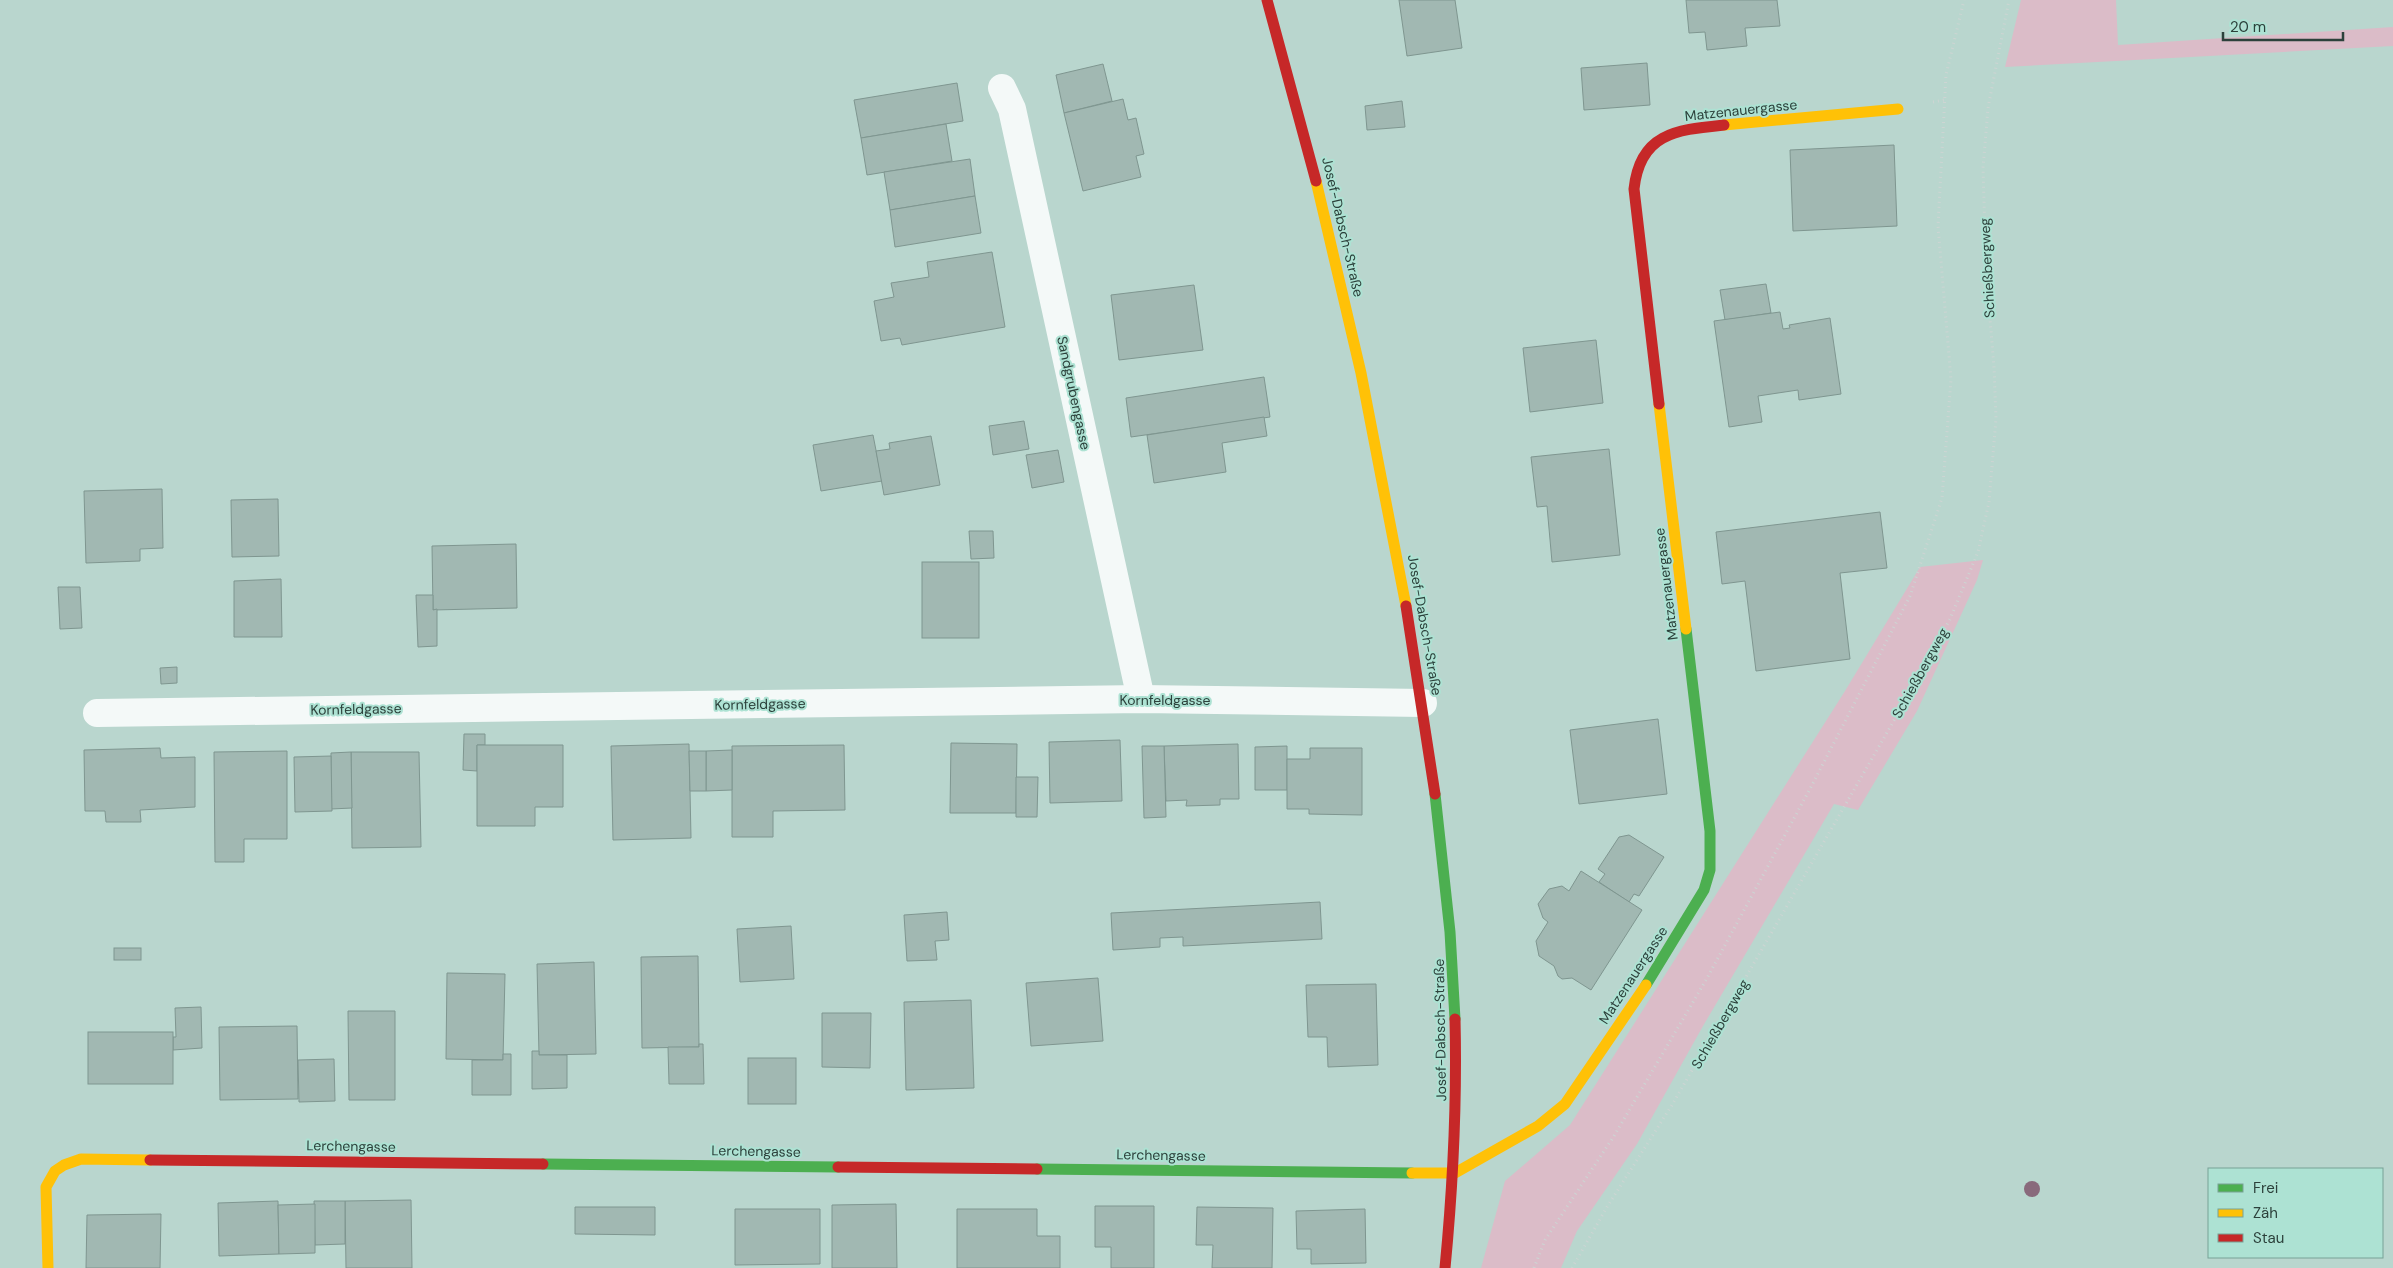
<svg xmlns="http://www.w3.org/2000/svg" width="2393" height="1268" font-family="'DM Sans',sans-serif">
<rect width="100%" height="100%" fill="#b9d6ce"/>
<!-- green -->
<g fill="#dbbcc8">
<path d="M2021,0H2116L2118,45L2393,27V46L2005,67Z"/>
<path d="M1983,560L1977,580L1917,711L1858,810L1834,804L1703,1026L1637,1144L1577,1231L1561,1268H1481L1505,1181L1570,1125L1845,691L1920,567Z"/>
</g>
<!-- building -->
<g fill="#a1b8b2" stroke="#7f9690">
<path d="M1399,0H1455L1462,48L1407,56Z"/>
<path d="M1686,0H1777L1780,26L1745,28L1747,46L1707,50L1705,32L1689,33Z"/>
<path d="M1647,63L1650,105L1584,110L1581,68Z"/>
<path d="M1103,64L1112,101L1064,113L1056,75Z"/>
<path d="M957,83L963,121L861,138L854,100Z"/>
<path d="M1123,99L1128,120L1136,118L1144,154L1136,156L1141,177L1083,191L1064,113Z"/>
<path d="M1402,101L1405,127L1367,130L1365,106Z"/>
<path d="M946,124L952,161L867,175L861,138Z"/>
<path d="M1894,145L1897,226L1793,231L1790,150Z"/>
<path d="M970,159L975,196L890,210L884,172Z"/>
<path d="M975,196L981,233L895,247L890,210Z"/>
<path d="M992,252L1005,327L902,345L900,338L881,341L874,301L894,297L891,283L929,277L927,262Z"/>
<path d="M1766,284L1771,313L1725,320L1720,290Z"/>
<path d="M1194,285L1203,350L1119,360L1111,295Z"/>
<path d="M1780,312L1783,329L1790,328L1789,325L1830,318L1841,394L1799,400L1798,390L1758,396L1762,422L1729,427L1714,321Z"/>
<path d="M1596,340L1603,403L1530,412L1523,348Z"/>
<path d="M1264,377L1270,417L1131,437L1126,398Z"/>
<path d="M1264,417L1267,436L1222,443L1226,472L1154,483L1147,435Z"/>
<path d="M1024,421L1029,449L993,455L989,426Z"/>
<path d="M873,435L882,481L821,491L813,445Z"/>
<path d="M931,436L940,485L884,495L876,451L890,449L889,443Z"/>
<path d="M1609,449L1620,555L1552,562L1547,506L1537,507L1531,457Z"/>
<path d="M1058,450L1064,482L1032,488L1026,455Z"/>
<path d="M162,489L163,548L140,549V561L86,563L84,491Z"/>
<path d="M278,499L279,556L232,557L231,500Z"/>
<path d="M1880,512L1887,568L1840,573L1850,659L1756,671L1745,581L1722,584L1716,532Z"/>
<path d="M969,531H993L994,558L971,559Z"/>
<path d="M516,544L517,608L433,610L432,546Z"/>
<rect x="922" y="562" width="57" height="76"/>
<path d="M281,579L282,637H234V581Z"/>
<path d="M58,587H80L82,628L60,629Z"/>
<path d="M416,595H433V610L437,609V646L418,647Z"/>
<path d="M177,667V683L161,684L160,668Z"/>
<path d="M1658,719L1667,794L1579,804L1570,730Z"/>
<path d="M464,734H485V745H477V771L463,770Z"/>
<path d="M1120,740L1122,801L1050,803L1049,742Z"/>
<path d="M951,743L1017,744L1016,813H950Z"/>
<path d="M689,744L691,838L613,840L611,746Z"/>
<path d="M1238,744L1239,799H1220V805L1186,806L1187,800L1166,801L1164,746Z"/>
<path d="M477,745H563V807H535V826H477Z"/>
<path d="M844,745L845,810L773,811V837H732V746Z"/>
<path d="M1142,746H1164L1166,817L1144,818Z"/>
<path d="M1287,746V790H1255V747Z"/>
<path d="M160,748L161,758L195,757V807L140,810L141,822H106L105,811H85L84,750Z"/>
<path d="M1310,748H1362V815L1309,814V809H1287V759H1310Z"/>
<path d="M732,750V790L706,791V751Z"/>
<path d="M287,751V839H244V862H215L214,752Z"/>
<path d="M689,751H706V791H690Z"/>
<path d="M351,752H419L421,847L352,848Z"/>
<path d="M351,752L352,808L331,809V753Z"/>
<path d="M331,756L332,811L295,812L294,757Z"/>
<path d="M1016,777H1038L1037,817H1016Z"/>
<path d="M1629,835L1664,857L1639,896L1634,894L1629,902L1599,882L1605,874L1598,869L1619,837Z"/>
<path d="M1581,871L1642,910L1591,990L1572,978L1562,979L1558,976L1554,966L1539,956L1536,941L1548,922L1543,918L1538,904L1549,889L1562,886L1569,891Z"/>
<path d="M1320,902L1322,939L1183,946V937L1160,938V947L1113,950L1111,913Z"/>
<path d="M947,912L949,940L935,941L937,960L907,961L904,915Z"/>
<path d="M791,926L794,979L740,982L737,929Z"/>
<rect x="114" y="948" width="27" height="12"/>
<path d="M698,956L699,1047L642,1048L641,957Z"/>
<path d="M594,962L596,1054L539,1055L537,964Z"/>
<path d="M447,973L505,974L503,1060L446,1059Z"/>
<path d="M1098,978L1103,1041L1031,1046L1026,983Z"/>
<path d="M1376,984L1378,1065L1328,1067L1327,1037H1308L1306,985Z"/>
<path d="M971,1000L974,1088L906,1090L904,1002Z"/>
<path d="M201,1007L202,1048L173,1050V1037H176L175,1008Z"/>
<path d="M348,1011H395V1100H349Z"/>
<path d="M822,1013H871L870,1068L822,1067Z"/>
<path d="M297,1026L298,1099L220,1100L219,1027Z"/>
<rect x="88" y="1032" width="85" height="52"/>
<path d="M699,1044H703L704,1084H669L668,1047H699Z"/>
<path d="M532,1051H539V1055H567V1088L532,1089Z"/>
<path d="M503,1054H511V1095H472V1060H503Z"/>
<rect x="748" y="1058" width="48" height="46"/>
<path d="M334,1059L335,1101L299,1102L298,1060Z"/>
<path d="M411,1200L412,1268H346L345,1201Z"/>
<path d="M278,1201L279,1254L219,1256L218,1203Z"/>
<path d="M314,1201H345V1244L315,1245Z"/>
<path d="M315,1204V1253L279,1254L278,1205Z"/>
<path d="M896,1204L897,1268H832V1205Z"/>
<path d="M1095,1206H1154V1268H1111V1247H1095Z"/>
<path d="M575,1207H655V1235L575,1234Z"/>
<path d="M1197,1207L1273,1208L1272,1268H1212L1213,1245H1196Z"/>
<path d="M735,1209H820V1264L735,1265Z"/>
<path d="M957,1209H1037V1236H1060V1268H957Z"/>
<path d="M1365,1209L1366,1263L1311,1264V1249H1297L1296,1211Z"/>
<path d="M161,1214L160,1268H86L87,1215Z"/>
</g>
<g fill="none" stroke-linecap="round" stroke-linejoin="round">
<!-- path -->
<g stroke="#cdd5d3" stroke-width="3" stroke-dasharray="1 4" stroke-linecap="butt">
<path d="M1933,102L1944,100"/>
<path d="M1534,1268L1545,1240L1614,1136L1706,980L1811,787L1910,596L1942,498L1951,379L1938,226L1946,75L1964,0"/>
<path d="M1572,1268L1607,1207L1672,1105L1911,691L1950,619L1978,552L1989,502L1996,419L1994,367L1986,271L1983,168L1988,108L2009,0"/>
</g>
<!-- street -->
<g stroke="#f4f9f8" stroke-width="28">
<path d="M1002,88L1012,109L1141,699"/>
<path d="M97,713L1141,699L1423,703"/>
</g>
<!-- fast -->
<g stroke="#4caf50" stroke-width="11">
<path d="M1435,794L1450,932L1455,1019"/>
<path d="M1646,985L1704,890L1710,870V831L1686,629"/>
<path d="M543,1164L838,1167"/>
<path d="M1037,1169L1412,1173"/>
</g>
<!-- slow -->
<g stroke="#ffc107" stroke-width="11">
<path d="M1724,125L1898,109"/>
<path d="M1316,181L1361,373L1406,606"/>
<path d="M1659,404L1686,629"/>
<path d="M1412,1173H1455L1538,1126L1565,1104L1646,985"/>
<path d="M48,1268L46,1187L55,1171L64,1165L81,1159L150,1160"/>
</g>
<!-- jam -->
<g stroke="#c62828" stroke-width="11">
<path d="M1267,0L1316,181"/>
<path d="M1659,404L1634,189C1640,133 1676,130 1724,125"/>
<path d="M1406,606L1435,794"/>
<path d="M150,1160L543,1164"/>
<path d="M838,1167L1037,1169"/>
<path d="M1445,1268C1453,1185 1457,1102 1455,1019"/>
</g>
</g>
<!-- trees -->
<circle fill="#896a7c" cx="2032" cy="1189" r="8"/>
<g text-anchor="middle" stroke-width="4" stroke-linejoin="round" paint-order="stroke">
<!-- street labels -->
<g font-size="14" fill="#2c413b" stroke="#ade2d3">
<text transform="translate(1741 110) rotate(-6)" y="5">Matzenauergasse</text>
<text transform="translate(1343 227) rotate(77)" y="5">Josef-Dabsch-Straße</text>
<text transform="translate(1987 268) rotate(-93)" y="5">Schießbergweg</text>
<text transform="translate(1074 393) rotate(78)" y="5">Sandgrubengasse</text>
<text transform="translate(1666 584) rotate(-97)" y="5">Matzenauergasse</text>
<text transform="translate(1425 625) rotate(80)" y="5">Josef-Dabsch-Straße</text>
<text transform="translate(1920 673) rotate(-61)" y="5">Schießbergweg</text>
<text x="1165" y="705">Kornfeldgasse</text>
<text transform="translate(760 704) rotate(-1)" y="5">Kornfeldgasse</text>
<text transform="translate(356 709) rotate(-1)" y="5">Kornfeldgasse</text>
<text transform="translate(1633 975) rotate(-57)" y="5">Matzenauergasse</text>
<text transform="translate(1720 1024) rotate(-60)" y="5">Schießbergweg</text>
<text transform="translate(1440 1030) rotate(-91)" y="5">Josef-Dabsch-Straße</text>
<text transform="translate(351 1146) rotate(1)" y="5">Lerchengasse</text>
<text transform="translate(756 1151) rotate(1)" y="5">Lerchengasse</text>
<text transform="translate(1161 1155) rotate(1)" y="5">Lerchengasse</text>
</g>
</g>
<!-- legend -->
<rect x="2208" y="1168" width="175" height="90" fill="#ade2d3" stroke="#79a296"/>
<rect x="2218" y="1184" width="25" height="8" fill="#4caf50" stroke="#79a296"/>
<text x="2253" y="1193" font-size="15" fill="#2c413b">Frei</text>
<rect x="2218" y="1209" width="25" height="8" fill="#ffc107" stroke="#79a296"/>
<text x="2253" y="1218" font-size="15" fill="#2c413b">Zäh</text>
<rect x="2218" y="1234" width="25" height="8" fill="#c62828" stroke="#79a296"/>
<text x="2253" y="1243" font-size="15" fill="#2c413b">Stau</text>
<!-- scale -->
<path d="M2223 32v8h120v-8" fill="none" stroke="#2c413b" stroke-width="2.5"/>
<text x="2230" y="32" font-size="15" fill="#2c413b" stroke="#ade2d3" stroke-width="4" paint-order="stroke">20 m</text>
</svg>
